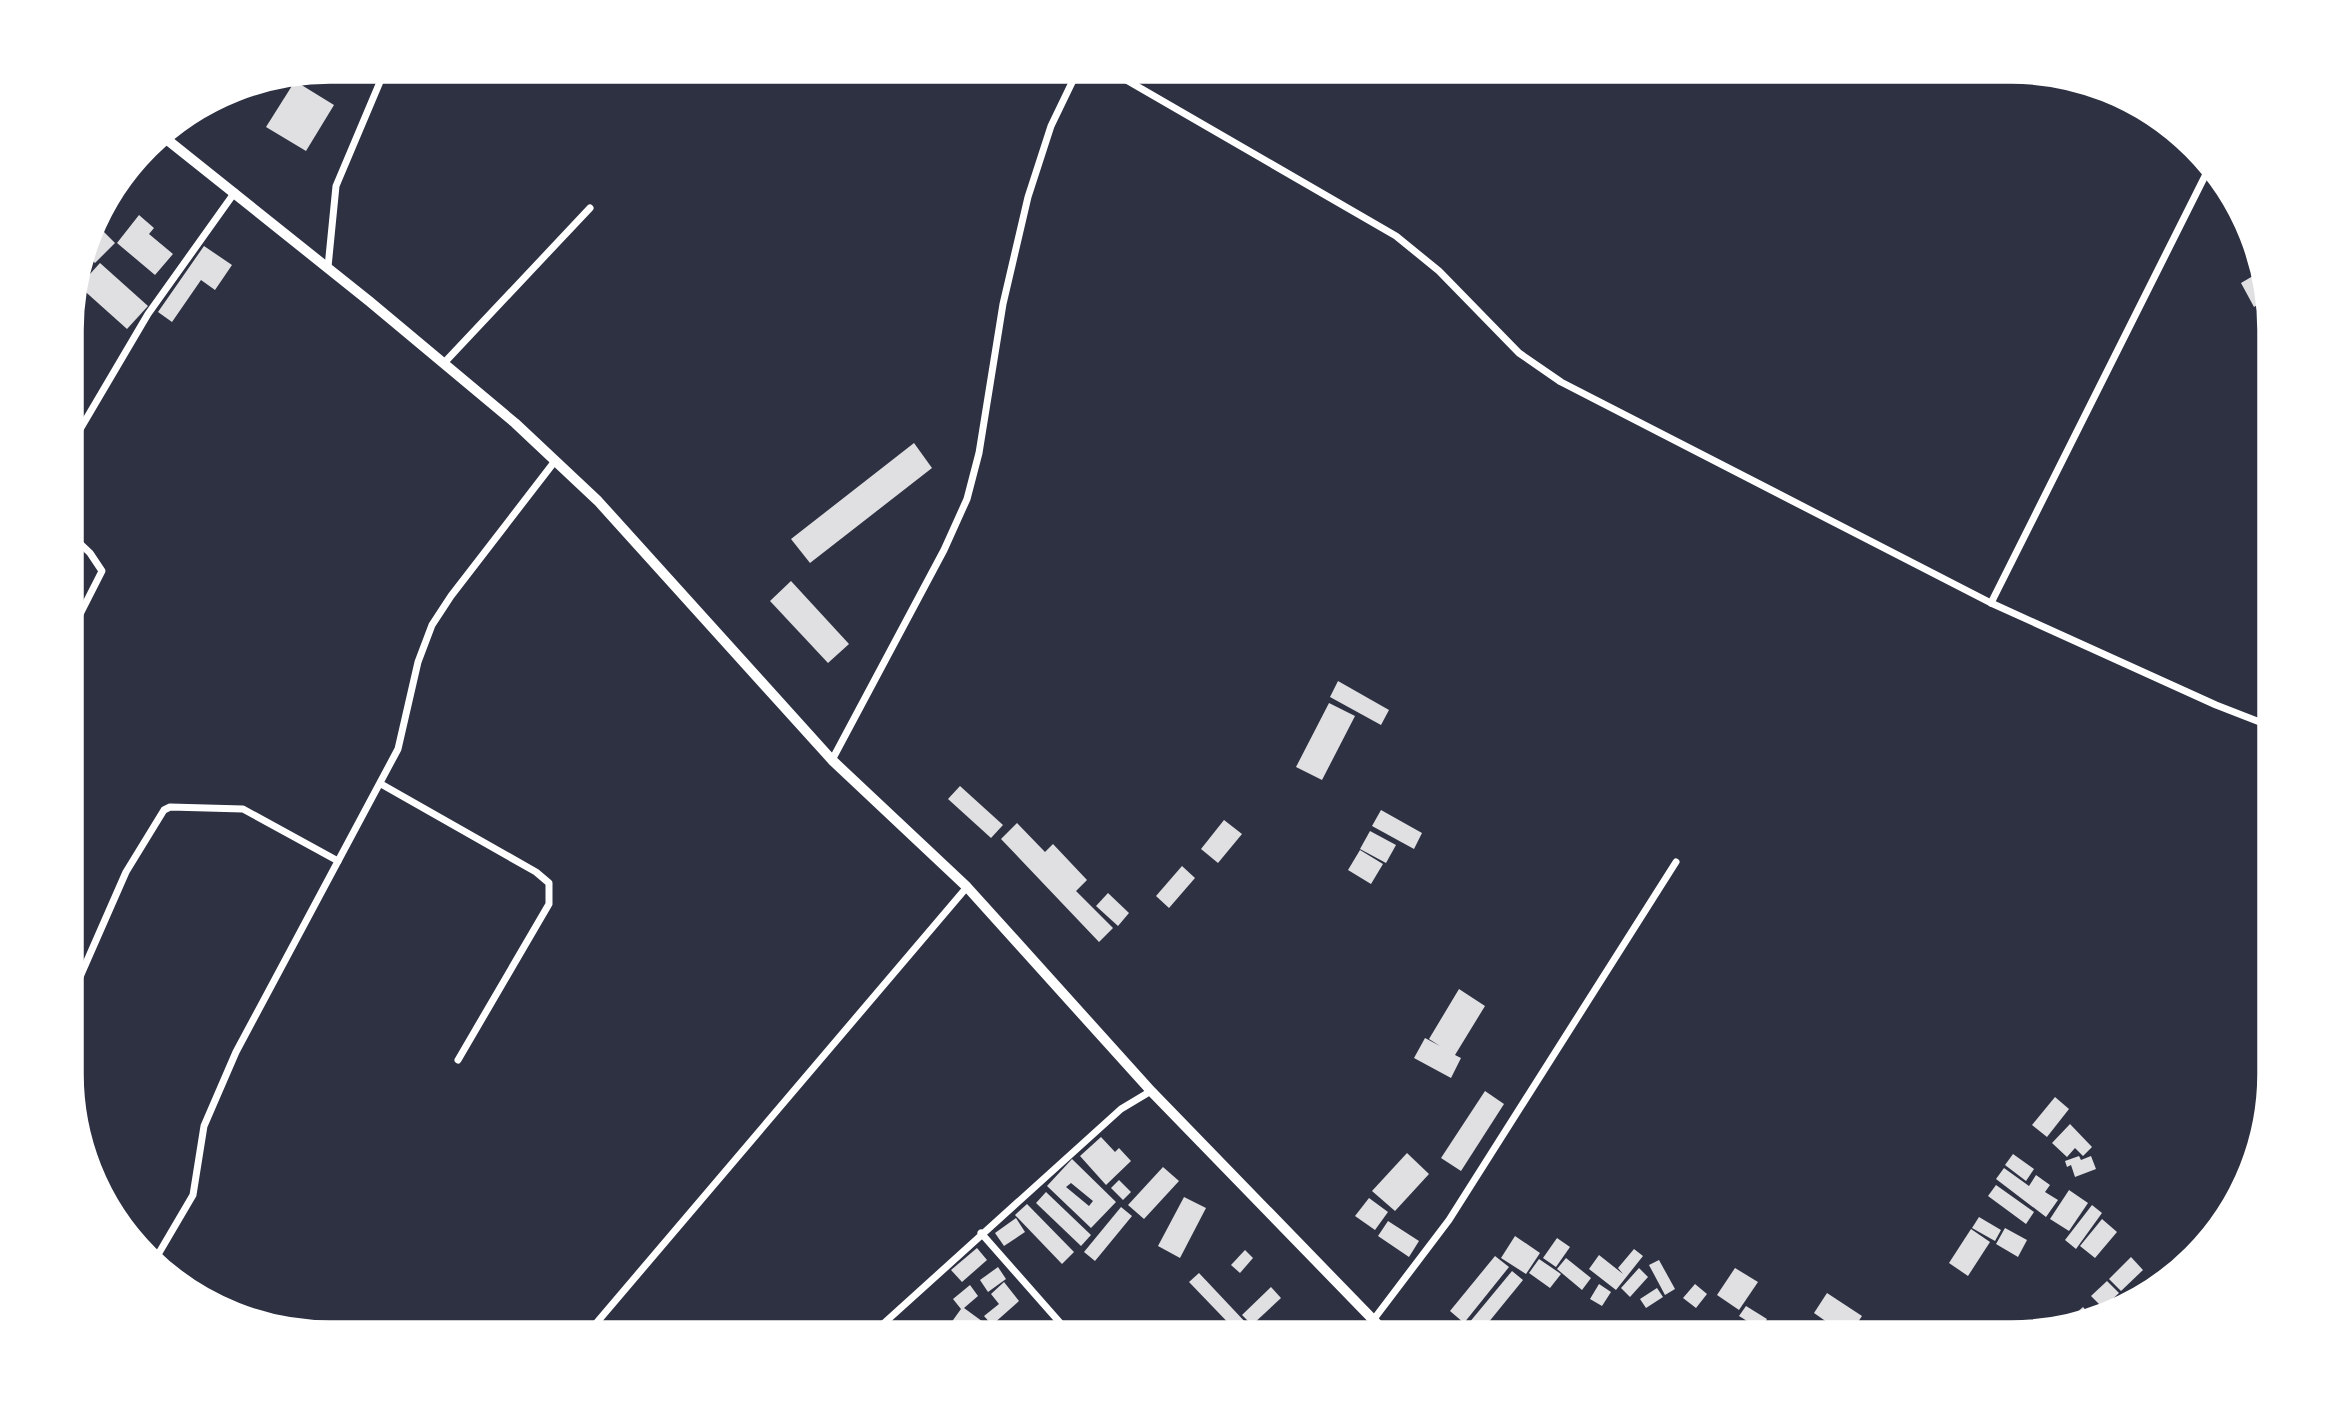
<svg xmlns="http://www.w3.org/2000/svg" width="2341" height="1404" font-family="Inter,sans-serif">
<rect width="100%" height="100%" fill="#2d3142"/>
<!-- building -->
<g fill="#e0e0e3" fill-rule="evenodd">
<path d="M295,81L334,105L306,151L266,127Z"/>
<path d="M139,215L154,228L149,234L173,254L155,275L117,243Z"/>
<path d="M95,223L115,243L95,263L85,254Z"/>
<path d="M204,246L232,265L215,290L201,280L172,322L158,312Z"/>
<path d="M100,263L148,306L127,329L79,286Z"/>
<path d="M2258,273L2266,300L2254,307L2241,283Z"/>
<path d="M914,443L932,468L810,563L791,539Z"/>
<path d="M791,581L849,644L828,663L770,601Z"/>
<path d="M1338,681L1389,710L1381,725L1330,697Z"/>
<path d="M1329,703L1355,716L1322,780L1296,767Z"/>
<path d="M960,786L1003,825L991,838L948,799Z"/>
<path d="M1381,810L1422,833L1414,849L1372,826Z"/>
<path d="M1224,820L1242,834L1218,863L1201,849Z"/>
<path d="M1017,823L1045,852L1053,844L1087,880L1076,891L1113,928L1099,942L1001,839Z"/>
<path d="M1370,831L1396,845L1386,863L1360,849Z"/>
<path d="M1360,850L1383,864L1371,884L1348,870Z"/>
<path d="M1182,866L1195,878L1169,908L1156,896Z"/>
<path d="M1108,893L1129,913L1118,926L1096,906Z"/>
<path d="M1459,989L1485,1006L1455,1055L1461,1058L1451,1078L1414,1058L1425,1038L1440,1046L1429,1039Z"/>
<path d="M1485,1091L1504,1104L1461,1171L1441,1158Z"/>
<path d="M2055,1097L2069,1109L2047,1137L2032,1125Z"/>
<path d="M2070,1124L2092,1147L2083,1156L2075,1148L2067,1157L2052,1143Z"/>
<path d="M1101,1137L1115,1152L1119,1148L1131,1161L1106,1185L1080,1156Z"/>
<path d="M1407,1153L1429,1174L1395,1211L1372,1191Z"/>
<path d="M2013,1154L2034,1169L2026,1181L2005,1165Z"/>
<path d="M2079,1156L2081,1160L2091,1156L2096,1169L2075,1177L2071,1165L2067,1167L2065,1161Z"/>
<path d="M1072,1159L1116,1202L1091,1228L1047,1186ZM1071,1183L1093,1201L1089,1206L1066,1187Z"/>
<path d="M1163,1167L1179,1181L1144,1219L1128,1205Z"/>
<path d="M2004,1168L2029,1186L2036,1175L2050,1185L2045,1192L2058,1200L2046,1217L1996,1179Z"/>
<path d="M1119,1180L1131,1192L1123,1200L1111,1188Z"/>
<path d="M1996,1185L2034,1212L2026,1224L1988,1196Z"/>
<path d="M2069,1190L2088,1203L2069,1231L2050,1219Z"/>
<path d="M1046,1192L1091,1235L1081,1246L1036,1203Z"/>
<path d="M1184,1197L1206,1208L1180,1258L1158,1246Z"/>
<path d="M1369,1198L1388,1212L1375,1230L1355,1216Z"/>
<path d="M1027,1204L1074,1252L1062,1264L1015,1215Z"/>
<path d="M2092,1205L2102,1213L2076,1249L2065,1240Z"/>
<path d="M1121,1207L1132,1216L1095,1261L1084,1252Z"/>
<path d="M1979,1217L2001,1230L1995,1241L1972,1228Z"/>
<path d="M1016,1218L1025,1232L1004,1246L995,1233Z"/>
<path d="M2102,1219L2117,1232L2095,1258L2080,1246Z"/>
<path d="M1388,1221L1419,1241L1409,1257L1378,1236Z"/>
<path d="M2005,1228L2027,1240L2018,1257L1996,1244Z"/>
<path d="M1971,1229L1990,1242L1968,1276L1949,1263Z"/>
<path d="M1515,1236L1540,1253L1526,1274L1501,1258Z"/>
<path d="M1557,1238L1570,1247L1556,1267L1543,1258Z"/>
<path d="M977,1248L987,1260L962,1282L951,1270Z"/>
<path d="M1634,1249L1643,1256L1616,1290L1589,1269L1599,1255L1623,1274L1618,1268Z"/>
<path d="M1245,1250L1253,1258L1240,1273L1231,1265Z"/>
<path d="M1495,1256L1509,1267L1464,1323L1450,1311Z"/>
<path d="M2131,1257L2143,1270L2121,1291L2109,1279Z"/>
<path d="M1566,1258L1591,1278L1582,1290L1557,1269Z"/>
<path d="M1539,1259L1561,1274L1550,1288L1529,1273Z"/>
<path d="M1659,1260L1675,1289L1665,1295L1649,1265Z"/>
<path d="M998,1267L1006,1279L988,1292L980,1280Z"/>
<path d="M1639,1268L1648,1277L1630,1297L1621,1288Z"/>
<path d="M1735,1268L1758,1282L1739,1310L1717,1295Z"/>
<path d="M1512,1271L1523,1280L1479,1334H1470L1464,1329Z"/>
<path d="M1199,1273L1248,1325L1239,1334L1189,1282Z"/>
<path d="M2107,1281L2119,1293L2103,1308L2091,1296Z"/>
<path d="M1004,1282L1019,1301L992,1325L984,1316L999,1304L991,1294Z"/>
<path d="M1599,1284L1611,1292L1602,1306L1590,1299Z"/>
<path d="M1695,1284L1707,1294L1696,1308L1683,1298Z"/>
<path d="M970,1285L978,1296L964,1308L990,1327L985,1334H943L961,1309L953,1299Z"/>
<path d="M1271,1287L1281,1298L1252,1325L1242,1315Z"/>
<path d="M1657,1288L1663,1297L1646,1308L1640,1299Z"/>
<path d="M1827,1293L1862,1316L1850,1334H1844L1814,1313Z"/>
<path d="M1746,1306L1767,1319L1760,1329L1739,1316Z"/>
<path d="M2083,1307L2090,1315L2066,1322Z"/>
<path d="M895,1322L905,1329L901,1334H886Z"/>
<path d="M1831,1326L1840,1334H1825Z"/>
</g>
<g fill="none" stroke-linecap="round" stroke-linejoin="round">
<!-- minor -->
<g stroke="#fff" stroke-width="7">
<path d="M1109,70L1396,236L1439,271L1519,353L1561,382L1991,603L2216,705L2270,726"/>
<path d="M328,267L336,186L385,70"/>
<path d="M444,363L590,208"/>
<path d="M72,443L148,314L235,192"/>
<path d="M72,536L90,553L102,571L72,630"/>
<path d="M1991,603L2210,166"/>
<path d="M832,760L944,550L967,499L979,453L1003,304L1028,197L1051,126L1078,70"/>
<path d="M381,784L536,872L549,883V904L458,1060"/>
<path d="M72,995L126,872L164,810L170,807L243,809L338,861"/>
<path d="M981,1233L1070,1334"/>
<path d="M156,1258L193,1195L204,1126L236,1052L398,749L418,662L432,625L451,596L555,461"/>
<path d="M1374,1319L1449,1220L1676,862"/>
<path d="M587,1334L967,887"/>
<path d="M872,1334L1121,1109L1151,1091"/>
</g>
<!-- tertiary -->
<path stroke="#fff" stroke-width="10" d="M160,134L369,301L515,423L598,501L832,760L967,887L1151,1091L1387,1334"/>
</g>
<!-- crop -->
<path d="M0 0H2341V1404H0ZM330 82H2011A248 248 0 0 1 2259 330V1074A248 248 0 0 1 2011 1322H330A248 248 0 0 1 82 1074V330A248 248 0 0 1 330 82Z" fill="#fff" fill-rule="evenodd"/>
<path fill="none" stroke="#fff" stroke-width="3.5" d="M330 82H2011A248 248 0 0 1 2259 330V1074A248 248 0 0 1 2011 1322H330A248 248 0 0 1 82 1074V330A248 248 0 0 1 330 82Z"/>
</svg>
